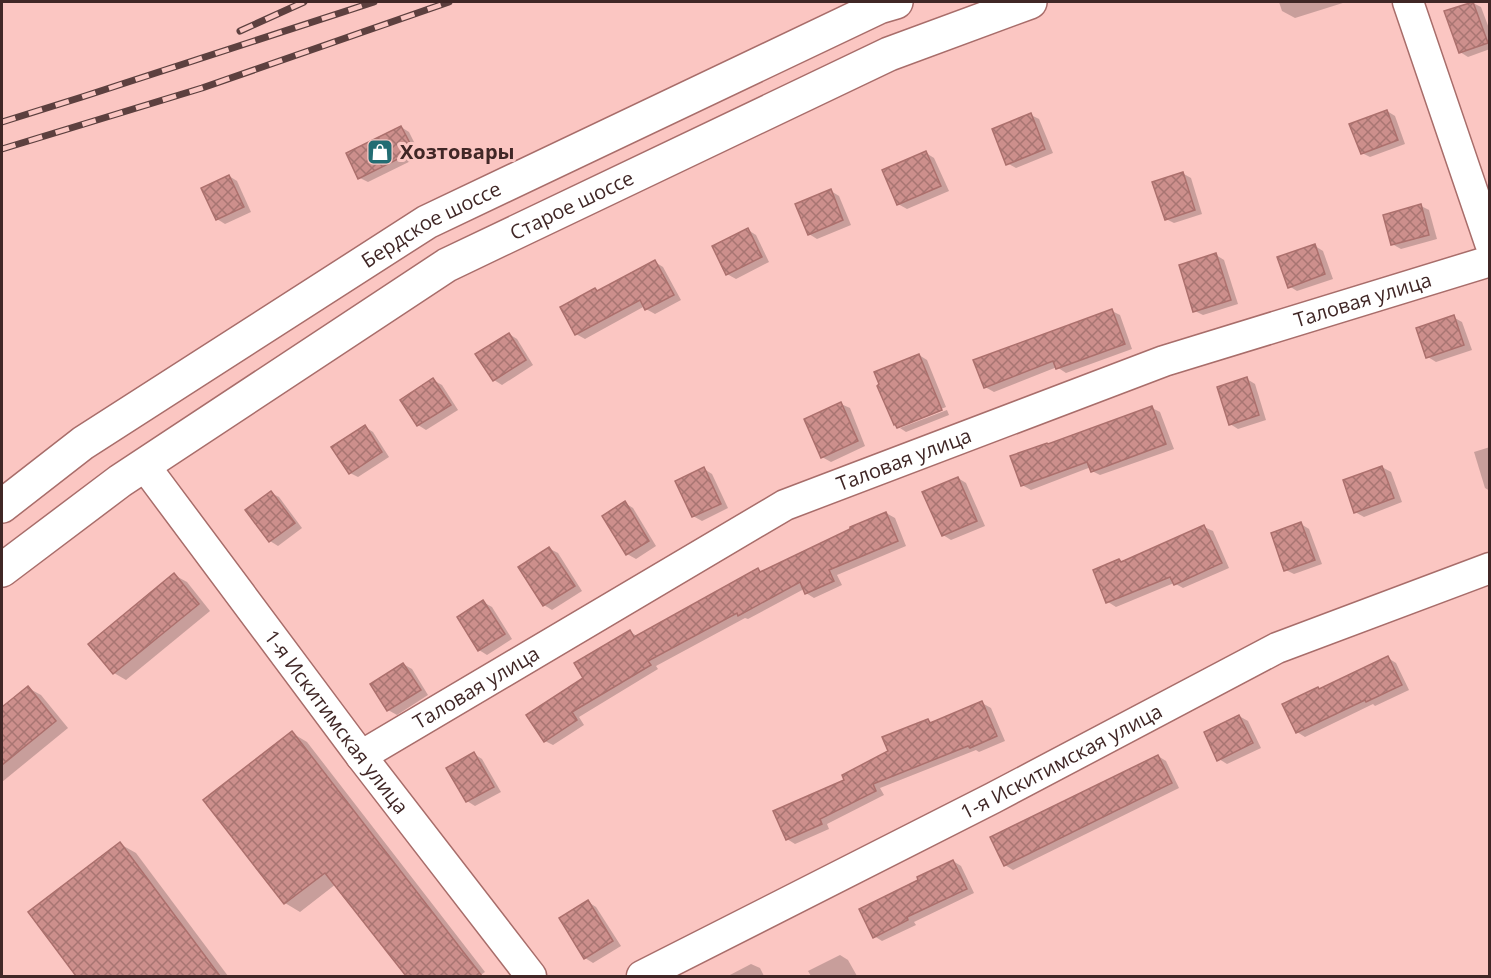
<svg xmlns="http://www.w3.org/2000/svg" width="1491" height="978" font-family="'Open Sans',sans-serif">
<defs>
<pattern id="building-cross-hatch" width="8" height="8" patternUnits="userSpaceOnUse" patternTransform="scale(1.5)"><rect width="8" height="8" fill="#cd8f8c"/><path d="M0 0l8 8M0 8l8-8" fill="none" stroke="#a87572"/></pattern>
</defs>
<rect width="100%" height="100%" fill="#fbc6c2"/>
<!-- shadow -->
<g fill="#0003">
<path d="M1279,2H1346L1295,18L1282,11Z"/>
<path d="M1473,3L1481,7L1490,31V49L1468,57L1460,52Z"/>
<path d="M1387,111L1395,116L1405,144L1370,157L1362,153Z"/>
<path d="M1031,115L1039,119L1053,153L1016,168L1007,163Z"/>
<path d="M401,127L409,132L421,156L368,182L360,178Z"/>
<path d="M926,153L934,158L949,191L907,209L898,204Z"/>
<path d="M1182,173L1191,178L1202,214L1174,223L1166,219Z"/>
<path d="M229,176L237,181L251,212L225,224L217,219Z"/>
<path d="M831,191L839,196L851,225L817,239L809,234Z"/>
<path d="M1421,206L1429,210L1437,239L1401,249L1392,244Z"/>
<path d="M748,230L756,235L769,262L736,279L727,274Z"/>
<path d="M1315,246L1323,251L1333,279L1297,291L1289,286Z"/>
<path d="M1216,255L1224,260L1238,304L1203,315L1195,311Z"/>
<path d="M655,262L663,267L681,300L655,314L646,309L645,306L585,339L576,334L595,290L598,291Z"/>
<path d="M1112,311L1120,315L1132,349L1066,373L1057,367L994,392L985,387Z"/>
<path d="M1453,317L1462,322L1472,350L1436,362L1428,357Z"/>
<path d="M509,334L517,339L533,365L502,385L494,380Z"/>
<path d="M919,355L927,360L946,407L900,425V428L898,427Z"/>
<path d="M1247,379L1255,384L1266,420L1238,429L1230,424Z"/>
<path d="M433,380L442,385L458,410L426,430L418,425L402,400Z"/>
<path d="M841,404L850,408L865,446L831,462L822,457Z"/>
<path d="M1152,408L1160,412L1174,449L1100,475L1092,471L1091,467L1031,490L1022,485Z"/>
<path d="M947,410L949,415L906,432L900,428Z"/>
<path d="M365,427L373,432L389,457L358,477L350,473Z"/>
<path d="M1490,447V491L1485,488L1474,452Z"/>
<path d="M1382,467L1391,472L1402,502L1364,517L1355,512Z"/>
<path d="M704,469L712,474L728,508L702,521L693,516Z"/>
<path d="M958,478L966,483L985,526L951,540L943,535Z"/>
<path d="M271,493L279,497L302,528L278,546L270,541Z"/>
<path d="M625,503L633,508L656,546L636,559L627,554Z"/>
<path d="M886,513L895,518L906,546L837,575L842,585L814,598L806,593L804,589L748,619L745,618L656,666L658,669L579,717L584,725L553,745L545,741L585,679L630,632L639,637L758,570L762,572Z"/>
<path d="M1301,524L1309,529L1322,564L1294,574L1286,570Z"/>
<path d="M1204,527L1213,531L1229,568L1183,588L1174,583L1116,607L1108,602L1119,561L1123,563Z"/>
<path d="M550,549L558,553L582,591L552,610L544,605Z"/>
<path d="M174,575L187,582L210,611L126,680L114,673Z"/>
<path d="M483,602L492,607L512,639L487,655L479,650Z"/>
<path d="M1388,658L1396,663L1409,690L1375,706L1373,704L1305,737L1297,732L1320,690Z"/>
<path d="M403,664L412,669L428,695L397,715L388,710Z"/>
<path d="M28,688L41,695L68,728L2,782V709Z"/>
<path d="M982,703L991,708L1005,741L979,752L976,750L880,788L884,795L827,824L829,829L795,844L787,839L846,780L890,752L928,720L934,724Z"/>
<path d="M1239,716L1248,721L1261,748L1227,764L1219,759Z"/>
<path d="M292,733L307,742L485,972L479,976H407L336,884L300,912L285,903L205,800Z"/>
<path d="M474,754L482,759L501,792L475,806L467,801Z"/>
<path d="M1158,756L1166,761L1179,788L1013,870L1005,865Z"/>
<path d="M120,844L136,853L228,976H78L30,912Z"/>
<path d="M953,861L961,866L974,893L914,922L916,925L882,941L874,936L920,881Z"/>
<path d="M588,902L596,907L621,946L593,963L585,958Z"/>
<path d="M840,955L848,960L857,976H811L808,971Z"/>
<path d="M751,964L760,968L764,976H728Z"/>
</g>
<!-- building -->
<g fill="url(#building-cross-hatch)" stroke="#ac706d" stroke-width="1.5">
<path d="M1473,2L1488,43L1459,53L1444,11Z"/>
<path d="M1387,110L1398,140L1361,154L1349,124Z"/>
<path d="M1031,113L1045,149L1006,165L992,129Z"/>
<path d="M401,126L414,151L358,179L346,153Z"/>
<path d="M926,151L941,186L897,205L882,170Z"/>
<path d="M1183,172L1195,210L1165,220L1152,182Z"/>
<path d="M229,175L244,207L216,220L201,188Z"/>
<path d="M831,189L843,220L808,235L795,204Z"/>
<path d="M1421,204L1429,235L1391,245L1383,215Z"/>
<path d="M748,228L762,257L726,275L712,246Z"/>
<path d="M1315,244L1325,274L1288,288L1277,257Z"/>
<path d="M1216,253L1231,300L1193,312L1179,265Z"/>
<path d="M655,260L674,295L645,310L640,300L575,335L560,307L595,288L597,291Z"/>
<path d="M1112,309L1125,344L1056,369L1053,361L984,388L973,360Z"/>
<path d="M1454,315L1464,345L1426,358L1416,328Z"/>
<path d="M509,333L526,360L493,381L475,354Z"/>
<path d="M919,354L942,410L897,428L895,424L894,425L877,386L879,384L874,372Z"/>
<path d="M1247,377L1259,415L1229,425L1217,387Z"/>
<path d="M433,378L451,405L417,426L400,400Z"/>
<path d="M841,402L858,441L821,458L804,419Z"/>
<path d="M1152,406L1166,444L1091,472L1087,462L1021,486L1010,456L1047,443L1048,444Z"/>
<path d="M365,425L382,452L349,474L331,447Z"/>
<path d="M1382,466L1394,498L1354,513L1343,480Z"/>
<path d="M704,467L721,504L692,517L675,481Z"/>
<path d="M958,477L977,521L942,536L922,492Z"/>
<path d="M271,491L295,523L269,542L245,510Z"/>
<path d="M625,501L649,541L626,555L602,516Z"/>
<path d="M886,512L898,541L829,570L834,581L805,594L800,582L738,616L737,613L648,661L651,665L572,712L577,720L544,742L526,715L583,678L574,663L630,630L634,637L758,568L760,572L850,529V527Z"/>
<path d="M1301,522L1315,560L1284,571L1271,533Z"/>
<path d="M1204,525L1222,563L1174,585L1170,577L1106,603L1093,570L1119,559L1121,562Z"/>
<path d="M549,547L575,586L543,606L518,567Z"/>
<path d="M174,573L199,604L113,674L88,644Z"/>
<path d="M483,600L505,634L478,651L457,617Z"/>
<path d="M1388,656L1402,685L1366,702L1365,700L1296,733L1282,704L1318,687L1319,689Z"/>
<path d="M403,663L421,690L387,711L370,684Z"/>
<path d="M28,686L56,721L2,765V707Z"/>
<path d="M982,701L997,736L970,748L968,746L873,784L876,791L820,819L822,824L786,840L773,811L844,780L842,775L888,751L882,737L928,719L930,723Z"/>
<path d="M1239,715L1253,743L1217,761L1204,732Z"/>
<path d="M292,731L482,976H406L325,873L284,904L203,800Z"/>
<path d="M474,752L494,787L466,802L446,768Z"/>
<path d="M1158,755L1172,783L1004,866L990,837Z"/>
<path d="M120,842L220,976H76L28,912Z"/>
<path d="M953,860L967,889L907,917L908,920L873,938L859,909L918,880L917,877Z"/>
<path d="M588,900L613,941L584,959L559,918Z"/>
</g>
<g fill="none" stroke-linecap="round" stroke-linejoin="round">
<!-- minor casing -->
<g stroke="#a86d6a" stroke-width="33">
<g id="minor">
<path d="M1408,2L1490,243"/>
<path id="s1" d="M144,465L361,756L531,976"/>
<path id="s2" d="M361,756L785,505L1164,361L1490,261"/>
<path id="s3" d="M642,976L993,798L1277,648L1490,568"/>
</g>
</g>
<!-- trunk casing -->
<g stroke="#a86d6a" stroke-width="36">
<g id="trunk">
<path id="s4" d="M2,506L83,443L427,222L879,7L896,2"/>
<path id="s5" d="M2,570L120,481L447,265L889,54L1030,2"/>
</g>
</g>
<!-- minor -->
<use href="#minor" stroke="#fff" stroke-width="30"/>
<!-- trunk -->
<use href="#trunk" stroke="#fff" stroke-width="33"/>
<!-- rail casing -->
<g stroke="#5d403f" stroke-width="7">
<g id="rail">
<path d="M240,31L304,2"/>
<path d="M2,122L82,97L374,2"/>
<path d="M2,149L202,88L449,2"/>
</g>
</g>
<!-- rail -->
<use href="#rail" stroke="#fbc6c2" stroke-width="4.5" stroke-dasharray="14" stroke-linecap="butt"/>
</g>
<!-- icons -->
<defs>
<g id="shop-square" transform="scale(1.35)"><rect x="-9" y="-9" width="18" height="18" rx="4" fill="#226d73" stroke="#fbc6c2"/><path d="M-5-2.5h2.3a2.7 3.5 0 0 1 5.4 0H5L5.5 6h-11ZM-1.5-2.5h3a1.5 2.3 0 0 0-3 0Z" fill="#fff"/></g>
</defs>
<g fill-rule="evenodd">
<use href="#shop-square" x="380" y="152"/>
</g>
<g text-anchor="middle" stroke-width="6" stroke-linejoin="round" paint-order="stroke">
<!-- poi labels -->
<g font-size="20" font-weight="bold" fill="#402726" stroke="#fbc6c2" text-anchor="start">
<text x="400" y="159">Хозтовары</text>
</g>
<!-- street labels -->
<g font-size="20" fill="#402726" stroke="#fbc6c2">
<text dy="7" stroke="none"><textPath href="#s5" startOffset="678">Старое шоссе</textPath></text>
<text dy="7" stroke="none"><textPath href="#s4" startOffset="514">Бердское шоссе</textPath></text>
<text dy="7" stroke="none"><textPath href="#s2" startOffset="1106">Таловая улица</textPath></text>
<text dy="7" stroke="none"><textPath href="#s2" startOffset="620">Таловая улица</textPath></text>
<text dy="7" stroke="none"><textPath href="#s2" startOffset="134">Таловая улица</textPath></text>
<text dy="7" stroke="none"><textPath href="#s1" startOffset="321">1-я Искитимская улица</textPath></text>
<text dy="7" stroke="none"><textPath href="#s3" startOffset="471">1-я Искитимская улица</textPath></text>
</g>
</g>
<!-- border -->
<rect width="1491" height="978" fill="none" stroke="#402726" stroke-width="6"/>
</svg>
